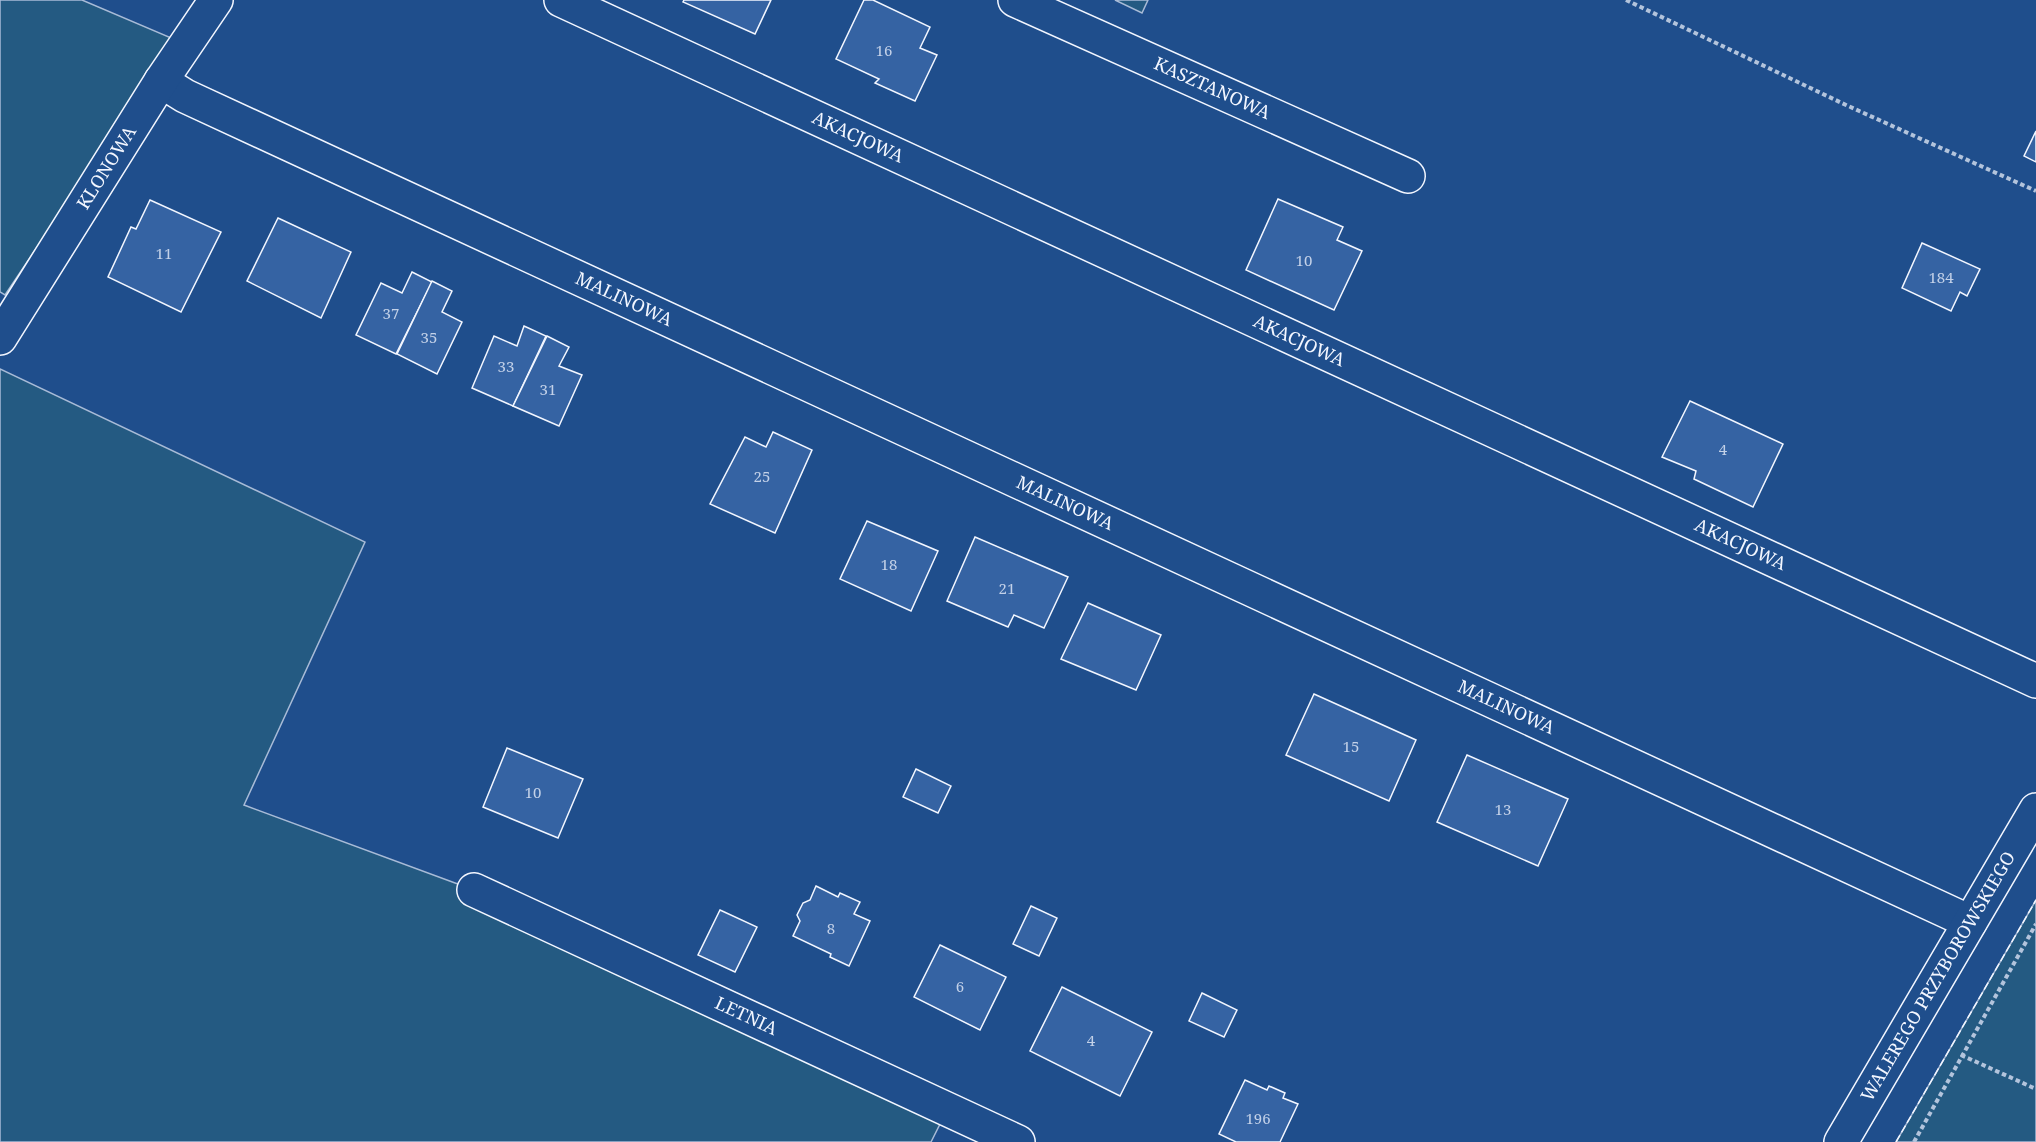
<svg xmlns="http://www.w3.org/2000/svg" width="2036" height="1142" font-family="'Noto Serif',serif">
<rect width="100%" height="100%" fill="#1f4e8c"/>
<!-- green -->
<g fill="#245a82" stroke="#a8bbd7" stroke-width="1.5">
<path d="M0,0H82L176,40L5,295L0,292Z"/>
<path d="M1115,0H1148L1142,13Z"/>
<path d="M0,369L365,542L244,805L474,890L947,1110L931,1142H0Z"/>
<path d="M2036,900V1142H1896Z"/>
</g>
<!-- building -->
<g fill="#3563a3" stroke="#f2f6ff" stroke-width="1.5">
<path d="M684,0H771L755,34L683,2Z"/>
<path d="M864,0H873L930,27L920,48L937,55L915,101L875,83L879,79L836,59Z"/>
<path d="M2036,131V162L2024,156Z"/>
<path d="M1278,199L1343,227L1337,240L1362,251L1334,310L1246,270Z"/>
<path d="M150,200L221,232L181,312L108,277L131,227L136,229Z"/>
<path d="M278,218L351,252L321,318L247,281Z"/>
<path d="M1922,243L1980,269L1967,296L1960,292L1951,311L1902,288Z"/>
<path d="M412,272L432,282L396,354L356,335L381,283L402,293Z"/>
<path d="M432,281L452,291L442,312L462,322L437,374L397,354Z"/>
<path d="M524,326L546,336L513,406L472,388L494,336L517,346Z"/>
<path d="M547,336L569,347L559,366L582,375L559,426L513,406Z"/>
<path d="M1690,401L1783,444L1753,507L1694,479L1696,471L1662,457Z"/>
<path d="M773,432L812,450L775,533L710,504L745,437L766,447Z"/>
<path d="M867,521L938,551L911,611L840,579Z"/>
<path d="M975,537L1068,577L1044,628L1014,615L1008,627L947,601Z"/>
<path d="M1088,603L1161,635L1136,690L1061,659Z"/>
<path d="M1314,694L1416,740L1389,801L1286,755Z"/>
<path d="M507,748L583,779L558,838L483,807Z"/>
<path d="M1467,755L1568,799L1538,866L1437,822Z"/>
<path d="M916,769L951,786L938,813L903,797Z"/>
<path d="M816,886L838,897L840,893L860,902L854,914L870,921L849,966L830,957L831,954L793,936L800,921L797,915L803,903L810,900Z"/>
<path d="M1031,906L1057,918L1039,956L1013,944Z"/>
<path d="M720,910L757,927L735,972L698,955Z"/>
<path d="M940,945L1006,977L980,1030L914,997Z"/>
<path d="M1062,987L1152,1032L1120,1096L1030,1051Z"/>
<path d="M1202,993L1237,1010L1224,1037L1189,1021Z"/>
<path d="M1245,1080L1267,1090L1269,1086L1285,1093L1283,1098L1298,1104L1280,1142H1236L1219,1134Z"/>
</g>
<g fill="none" stroke-linecap="round" stroke-linejoin="round">
<!-- street casing -->
<g stroke="#f2f6ff" stroke-width="36">
<g id="street">
<path id="s1" d="M561,0L2036,681"/>
<path id="s2" d="M1015,0L1408,176"/>
<path id="s3" d="M161,81L185,96L1970,922"/>
<path id="s4" d="M0,338L161,81L216,0"/>
<path id="s5" d="M474,890L1018,1142"/>
</g>
</g>
<!-- secondary casing -->
<g stroke="#f2f6ff" stroke-width="36">
<g id="secondary">
<path id="s6" d="M1841,1142L2036,810"/>
</g>
</g>
<!-- path -->
<g stroke="#b3c4dc" stroke-width="4" stroke-dasharray="4.5 3" stroke-linecap="butt">
<path d="M1626,0L1846,105L2036,191"/>
<path d="M1961,1055L2036,1089"/>
<path d="M1914,1142L2036,924"/>
</g>
<!-- street -->
<use href="#street" stroke="#1f4e8c" stroke-width="33"/>
<!-- secondary -->
<use href="#secondary" stroke="#1f4e8c" stroke-width="33"/>
<!-- fence -->
<path stroke="#f2f6ff" stroke-width="1.5" stroke-dasharray="8 3" stroke-linecap="butt" d="M1896,1142L2036,900"/>
</g>
<g text-anchor="middle" stroke-width="4.5" stroke-linejoin="round" paint-order="stroke">
<!-- number labels -->
<g font-size="15" fill="#c3d1e8">
<text x="884" y="56">16</text>
<text x="164" y="259">11</text>
<text x="1304" y="266">10</text>
<text x="1941" y="283">184</text>
<text x="391" y="319">37</text>
<text x="429" y="343">35</text>
<text x="506" y="372">33</text>
<text x="548" y="395">31</text>
<text x="1723" y="455">4</text>
<text x="762" y="482">25</text>
<text x="889" y="570">18</text>
<text x="1007" y="594">21</text>
<text x="1351" y="752">15</text>
<text x="533" y="798">10</text>
<text x="1503" y="815">13</text>
<text x="831" y="934">8</text>
<text x="960" y="992">6</text>
<text x="1091" y="1046">4</text>
<text x="1258" y="1124">196</text>
</g>
<!-- street labels -->
<g font-size="18" fill="#f2f6ff" stroke="#1f4e8c">
<text dy="6" stroke="none"><textPath href="#s2" startOffset="216">KASZTANOWA</textPath></text>
<text dy="6" stroke="none"><textPath href="#s1" startOffset="327">AKACJOWA</textPath></text>
<text dy="6" stroke="none"><textPath href="#s4" startOffset="201">KLONOWA</textPath></text>
<text dy="6" stroke="none"><textPath href="#s3" startOffset="512">MALINOWA</textPath></text>
<text dy="6" stroke="none"><textPath href="#s1" startOffset="813">AKACJOWA</textPath></text>
<text dy="6" stroke="none"><textPath href="#s3" startOffset="998">MALINOWA</textPath></text>
<text dy="6" stroke="none"><textPath href="#s1" startOffset="1299">AKACJOWA</textPath></text>
<text dy="6" stroke="none"><textPath href="#s3" startOffset="1484">MALINOWA</textPath></text>
<text dy="6" stroke="none"><textPath href="#s6" startOffset="192">WALEREGO PRZYBOROWSKIEGO</textPath></text>
<text dy="6" stroke="none"><textPath href="#s5" startOffset="300">LETNIA</textPath></text>
</g>
</g>
</svg>
